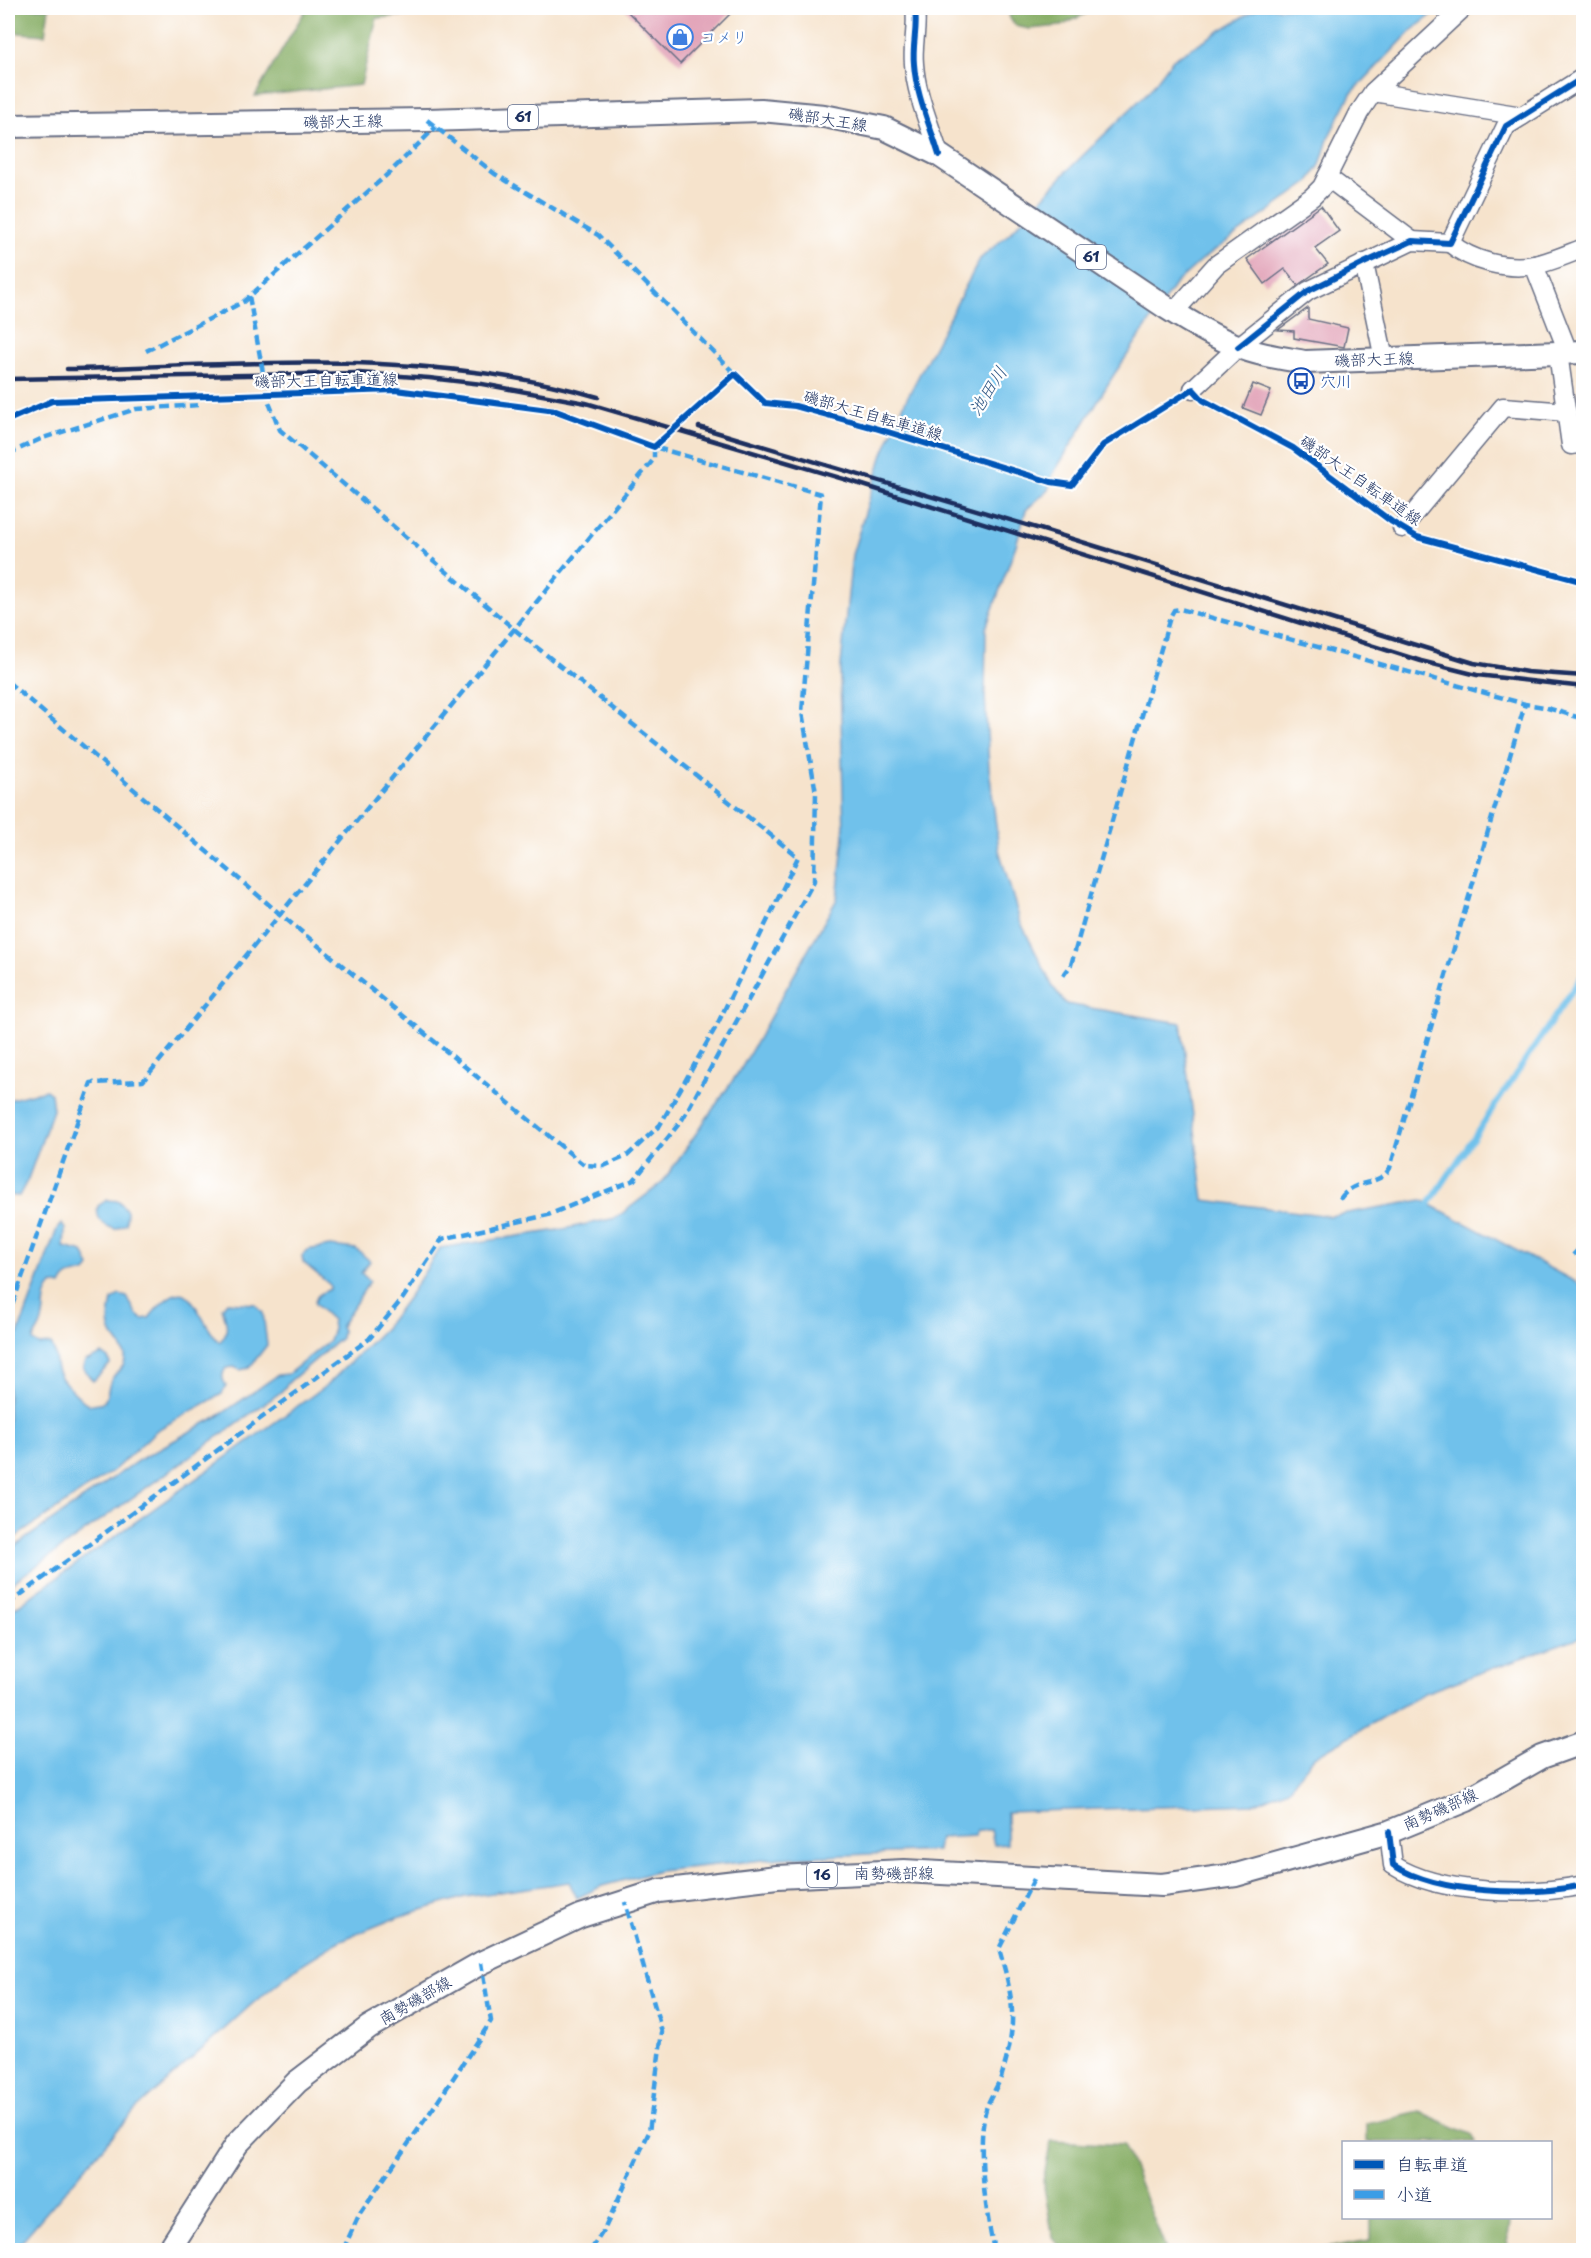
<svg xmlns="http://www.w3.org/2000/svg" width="1591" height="2258" font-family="'Playpen Sans','Klee One',sans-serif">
<rect width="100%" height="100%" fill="#fff"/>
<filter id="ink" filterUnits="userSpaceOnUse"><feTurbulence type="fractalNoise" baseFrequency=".0167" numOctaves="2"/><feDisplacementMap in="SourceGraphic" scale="12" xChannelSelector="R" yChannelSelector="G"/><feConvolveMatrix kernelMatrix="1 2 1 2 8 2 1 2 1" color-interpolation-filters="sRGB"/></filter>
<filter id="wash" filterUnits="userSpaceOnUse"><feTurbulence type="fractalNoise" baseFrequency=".008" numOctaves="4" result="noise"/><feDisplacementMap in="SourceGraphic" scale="24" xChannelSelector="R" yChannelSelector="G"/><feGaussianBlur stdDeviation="1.35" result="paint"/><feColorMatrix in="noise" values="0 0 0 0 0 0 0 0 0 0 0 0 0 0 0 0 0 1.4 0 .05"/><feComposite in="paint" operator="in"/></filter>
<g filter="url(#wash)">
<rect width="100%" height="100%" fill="#f6e3cc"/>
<!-- forest -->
<g fill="#84ac62" stroke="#506e60" stroke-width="1.5">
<path d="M8,8H49L45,35L8,32Z"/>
<path d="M301,8H446L444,12L377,18L361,85L255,96L305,11Z"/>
<path d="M1008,8H1097L1061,26L1029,29L1016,26L1010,19Z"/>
<path d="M1420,2112L1471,2134L1475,2142H1367V2124Z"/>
<path d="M1051,2141L1124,2145L1166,2250H1063L1053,2238L1043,2181Z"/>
<path d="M1370,2218H1508L1510,2223L1506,2250H1313L1370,2240Z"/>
</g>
<!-- water -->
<g fill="#6fc1eb" stroke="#4578a4" stroke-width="1.5">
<path d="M1258,8H1441L1412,30L1351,94L1329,136L1320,165L1308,183L1204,258L1176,283L1113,376L1053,474L1048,490L1026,510L1016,545L986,628L985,696L989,768L999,850L1020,921L1053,987L1066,1004L1181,1023L1204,1200L1330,1216L1422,1200L1583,1286V1636L1424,1693L1314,1757L1288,1789L1253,1804L1007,1812V1844L994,1845L991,1830H976L974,1836L939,1838L937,1851L781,1858L659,1871L602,1886L577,1898L569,1882L465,1897L398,1917L339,1941L299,1966L252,2004L134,2111L14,2250H8V1613L327,1385L385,1328L409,1296L440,1248L559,1230L616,1218L662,1183L742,1067L837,899L844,835L840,675L852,555L883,454L905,402L980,259L1011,232L1067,171L1149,91L1173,59Z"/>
<path d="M46,1090L51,1094L53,1110L28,1179L19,1196L8,1195V1100Z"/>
<path d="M107,1200L119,1201L127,1211L126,1224L115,1229C104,1226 95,1219 98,1206Z"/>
<path d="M62,1223L65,1229L64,1247L83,1252L90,1267L86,1272C74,1275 67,1273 61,1286L53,1284C40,1296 47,1310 41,1324C39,1331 34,1334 33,1341L39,1345L51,1344C57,1353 54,1363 58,1372C62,1382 80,1398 88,1405L104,1402C108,1395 108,1387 111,1380C116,1370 126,1369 125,1356C124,1350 120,1345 116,1340C106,1328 109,1314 112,1300L119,1295L127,1297L137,1315L142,1319L149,1318C192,1263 192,1313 219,1342C231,1333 226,1320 222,1308L227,1302L255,1304L263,1313L267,1345L249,1368L240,1370L234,1367L226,1368C221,1374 222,1379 226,1386L222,1394L157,1430L114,1470L8,1542V1361L57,1229Z"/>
<path d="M330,1246L356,1249L370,1261L361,1273L370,1281L340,1327L342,1330L341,1338L289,1382L281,1392L8,1586V1551L139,1460L220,1415L278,1375L288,1374L329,1341L333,1329L332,1320L315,1304C315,1294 323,1293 330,1289V1285L303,1262L302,1256L307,1250Z"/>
<path d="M102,1354L108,1358L110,1364L93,1381L83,1368L85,1361Z"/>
</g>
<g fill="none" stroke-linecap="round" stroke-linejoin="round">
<!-- stream -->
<path stroke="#6fc1eb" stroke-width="6" d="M1429,1204L1584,973"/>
</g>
<g id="blocks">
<!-- building -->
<g fill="#e2a3b8">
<path d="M624,8H736L680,64Z"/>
<path d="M1321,206L1339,231L1315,248L1328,264L1298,285L1285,269L1265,284L1247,259Z"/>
<path d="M1308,308V319L1348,328L1344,347L1294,338V331L1278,330Z"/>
<path d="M1253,384L1271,391L1261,415L1243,408Z"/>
</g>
</g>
</g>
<g filter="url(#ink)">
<use href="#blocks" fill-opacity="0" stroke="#686e84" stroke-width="1.5"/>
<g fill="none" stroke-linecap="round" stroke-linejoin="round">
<!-- minor casing -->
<g stroke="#686e84" stroke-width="21">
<g id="minor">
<path d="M915,8C918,28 912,44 914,64C916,95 930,125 939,155"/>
<path d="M1373,92L1522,116"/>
<path d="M1327,177L1412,241"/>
<path d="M1450,243C1471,261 1506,270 1534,265C1551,262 1568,254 1584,248"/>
<path d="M1364,263L1384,359"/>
<path d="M1534,265L1568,352"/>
<path d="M1174,312L1216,265L1312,197L1322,187L1359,113L1373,92L1463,8"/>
<path d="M1558,353L1571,445L1584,443"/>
<path d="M1193,389L1238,347L1308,291L1412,241L1450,243L1506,126L1584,77"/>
<path d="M1402,528L1503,407L1567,412"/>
<path d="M1389,1832L1393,1865C1440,1895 1530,1896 1584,1885"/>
</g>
</g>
<!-- major casing -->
<g stroke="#686e84" stroke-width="26">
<g id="major">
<path d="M8,126L427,120L761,110L824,116L884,128L939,155L1167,308C1189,322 1212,336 1237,346C1258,355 1282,358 1305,362L1584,352"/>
<path d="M169,2250L237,2144L297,2082L369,2027L481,1963L581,1916L659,1891L777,1877L904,1871L1162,1885L1236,1875L1389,1832L1467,1800L1542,1757L1584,1742"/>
</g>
</g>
<!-- minor -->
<use href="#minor" stroke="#fff" stroke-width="18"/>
<!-- major -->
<use href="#major" stroke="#fff" stroke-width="22"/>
<!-- rail -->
<g stroke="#1b2f5e" stroke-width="4.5">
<path d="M67,369C244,365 426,347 598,397"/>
<path d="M8,379L359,373L429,378L482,384L586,403L847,480L1421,661L1477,675L1584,687"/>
<path d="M699,427L1040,529L1474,663L1527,672L1584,676"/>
</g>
<!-- quiet -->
<g stroke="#3b9de6" stroke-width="4.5" stroke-dasharray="9 4.5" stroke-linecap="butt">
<path d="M427,120L495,174L598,235L735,374"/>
<path d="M146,351L243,302L390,172L436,127"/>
<path d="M8,454L43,438L136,409L200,405"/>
<path d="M8,682L280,914L584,1165L604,1166L627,1156L660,1125L717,1025L798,857L514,629L280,430L268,400L249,296"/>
<path d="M1063,976L1071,965L1170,617L1174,610L1180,609L1525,704L1544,707L1584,719"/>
<path d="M1340,1199C1355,1177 1378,1188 1390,1168L1525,704"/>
<path d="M1573,1255L1584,1244"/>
<path d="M8,1317L91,1083L143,1081L654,459V447L821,494L802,712L816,793L814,881L682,1120L634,1180L548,1215L442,1239L403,1298L369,1339L8,1604"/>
<path d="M343,2250L360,2213L438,2101L491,2021L481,1963"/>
<path d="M591,2250L605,2228L649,2132L662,2032L625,1902"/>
<path d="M994,2250C986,2215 976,2144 986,2109C990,2096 1000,2084 1003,2071C1018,2021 1013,1997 999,1949L1034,1879"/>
</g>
<!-- cycleway casing -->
<g stroke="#fff" stroke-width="10">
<g id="cycleway">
<path d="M915,8C918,28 912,44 914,64C916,95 930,125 939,155"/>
<path d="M1238,347L1308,291L1364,263L1412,241L1450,243L1506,126L1584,77"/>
<path d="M8,420L52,401L396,390L556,411L654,447L735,374L765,403L795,406L875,428L1051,482L1072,485L1103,445L1193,389L1203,400L1293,448L1392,522L1417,537L1584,582"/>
<path d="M1389,1832L1393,1865C1440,1895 1530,1896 1584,1885"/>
</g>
</g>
<!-- cycleway -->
<use href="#cycleway" stroke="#0057b8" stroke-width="6"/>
</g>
</g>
<!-- icons -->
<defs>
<g id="shop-ring" transform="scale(1.35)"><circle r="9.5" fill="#fff" stroke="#3f7fe0" stroke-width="1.5"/><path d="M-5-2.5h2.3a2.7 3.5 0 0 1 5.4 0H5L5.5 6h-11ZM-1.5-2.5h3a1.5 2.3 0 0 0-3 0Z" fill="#3f7fe0"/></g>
<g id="bus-ring" transform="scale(1.35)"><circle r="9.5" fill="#fff" stroke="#1a4fb4" stroke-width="1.5"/><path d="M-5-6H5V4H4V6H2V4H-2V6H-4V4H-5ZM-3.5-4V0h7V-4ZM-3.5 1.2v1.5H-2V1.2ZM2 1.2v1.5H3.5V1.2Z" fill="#1a4fb4"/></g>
</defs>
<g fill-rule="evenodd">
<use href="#shop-ring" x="680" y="37"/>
<use href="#bus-ring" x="1301" y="381"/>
</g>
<g text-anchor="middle" stroke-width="4.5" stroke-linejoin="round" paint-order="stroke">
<!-- shield labels -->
<g fill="#fff" stroke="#5f6d8e" stroke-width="1.5">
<rect x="508" y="105" width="30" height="24" rx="4.5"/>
<rect x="1076" y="245" width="30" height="24" rx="4.5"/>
<rect x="807" y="1863" width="30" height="24" rx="4.5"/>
</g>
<g font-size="15" font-weight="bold" fill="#1b2f5e">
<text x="523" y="122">61</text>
<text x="1091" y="262">61</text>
<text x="822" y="1880">16</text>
</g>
<!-- shop labels -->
<g font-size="16" fill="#366cbe" stroke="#fff" text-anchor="start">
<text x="700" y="43">コメリ</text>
</g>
<!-- street labels -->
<g font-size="16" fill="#1b2f5e" stroke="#fff">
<text transform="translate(828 119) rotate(9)" y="6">磯部大王線</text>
<text transform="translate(343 121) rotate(-1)" y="6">磯部大王線</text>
<text transform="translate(1374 359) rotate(-2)" y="6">磯部大王線</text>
<text transform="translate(326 380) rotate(-1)" y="6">磯部大王自転車道線</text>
<text transform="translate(873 415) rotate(16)" y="6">磯部大王自転車道線</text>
<text transform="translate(1361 480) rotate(35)" y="6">磯部大王自転車道線</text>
<text transform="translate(1440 1809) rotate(-24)" y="6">南勢磯部線</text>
<text x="894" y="1879">南勢磯部線</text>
<text transform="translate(415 2000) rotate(-30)" y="6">南勢磯部線</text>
</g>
<!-- transit labels -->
<g font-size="16" fill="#164399" stroke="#fff" text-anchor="start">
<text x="1320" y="387">穴川</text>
</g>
<!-- water labels -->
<g font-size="18" font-style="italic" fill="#345b88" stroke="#fff">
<text transform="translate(988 391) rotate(-57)" y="6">池田川</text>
</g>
</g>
<!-- margin -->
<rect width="1591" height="2258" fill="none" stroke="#fff" stroke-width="30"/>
<!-- legend -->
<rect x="1342" y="2141" width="210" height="78" fill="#ffffff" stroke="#a4acbf" stroke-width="1.5"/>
<rect x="1354" y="2160" width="30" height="9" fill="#0057b8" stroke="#a4acbf" stroke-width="1.5"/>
<text x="1396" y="2171" font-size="18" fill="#1b2f5e">自転車道</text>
<rect x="1354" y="2190" width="30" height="9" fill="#3b9de6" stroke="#a4acbf" stroke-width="1.5"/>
<text x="1396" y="2201" font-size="18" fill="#1b2f5e">小道</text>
</svg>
